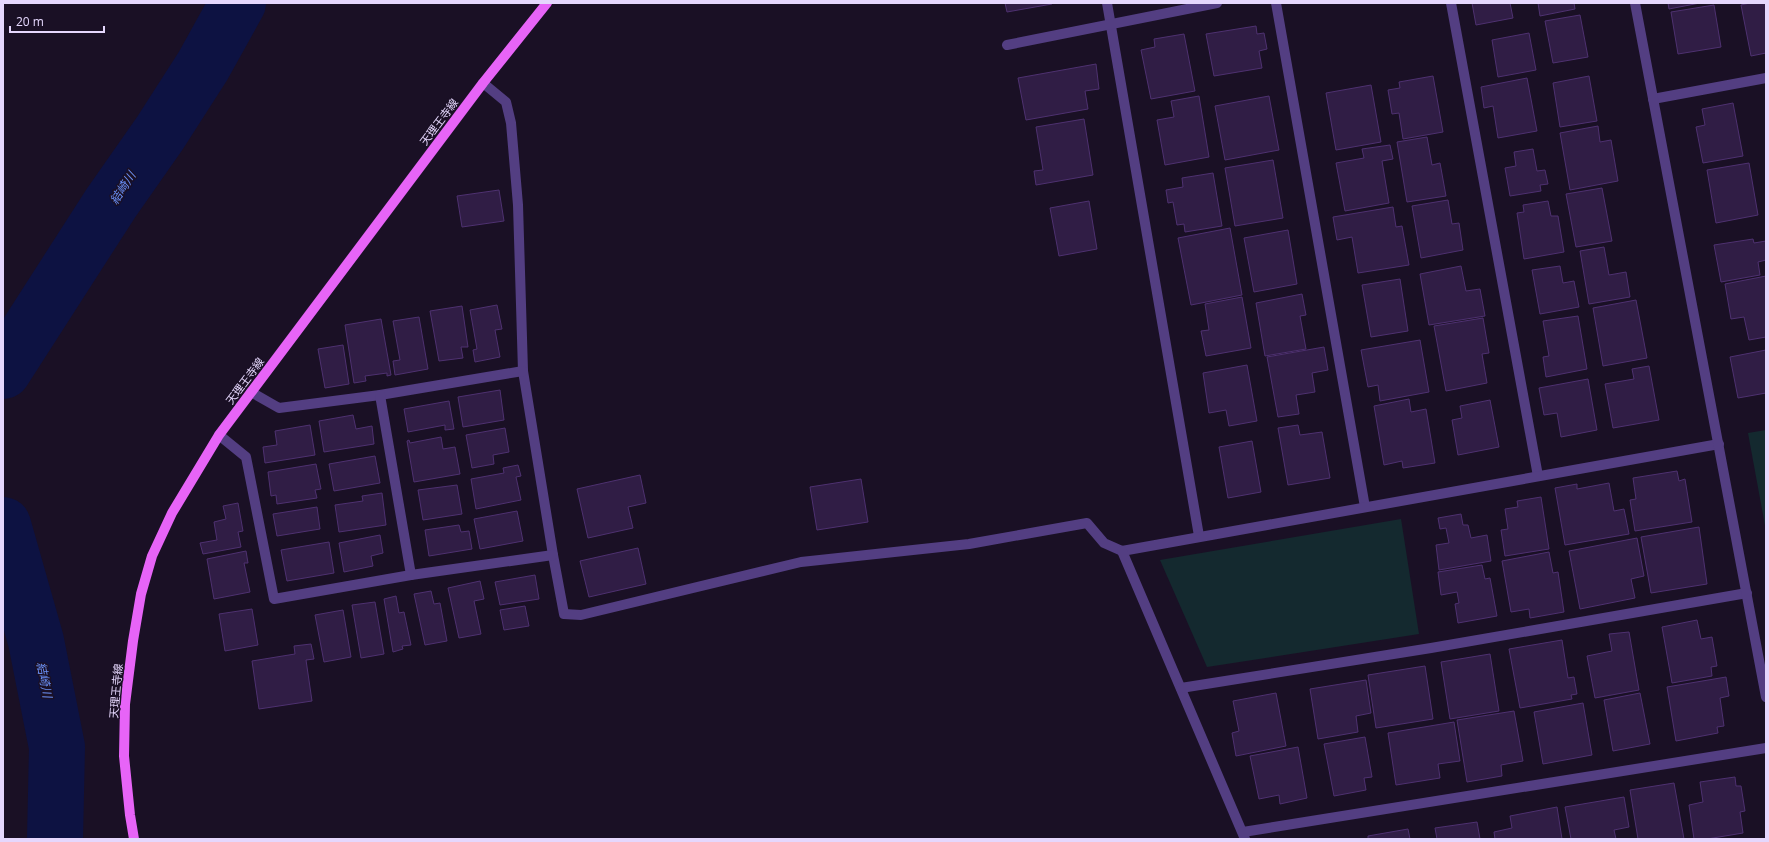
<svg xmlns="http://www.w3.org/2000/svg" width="1769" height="842" font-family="'Open Sans','Noto Sans JP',sans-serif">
<rect width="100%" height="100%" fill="#1a1025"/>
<!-- green -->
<g fill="#14292f">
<path d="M1766,430V531L1748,433Z"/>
<path d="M1401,519L1419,634L1207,667L1160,560Z"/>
</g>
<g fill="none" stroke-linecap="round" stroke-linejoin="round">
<!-- river -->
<g stroke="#0d1242" stroke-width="56">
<path d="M3,371L111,203L160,133L203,66L238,3"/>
<path d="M3,525L36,641L57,747L55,839"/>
</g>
</g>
<!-- building -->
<g fill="#301d45" stroke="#4e3170">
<path d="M1005,3H1052V4L1007,12Z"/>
<path d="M1472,3H1510L1513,18L1476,25Z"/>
<path d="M1538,3H1574L1575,9L1540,16Z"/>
<path d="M1668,3H1700L1669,9Z"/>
<path d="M1750,3H1766V53L1751,56L1741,5Z"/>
<path d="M1714,5L1721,47L1678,54L1671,12Z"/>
<path d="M1580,15L1588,57L1553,63L1545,21Z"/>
<path d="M1256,26L1257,34L1264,33L1267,49L1259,51L1262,68L1214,76L1206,34Z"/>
<path d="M1529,33L1536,70L1498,77L1492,40Z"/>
<path d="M1184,34L1195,91L1151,99L1141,50L1155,47L1154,39Z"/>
<path d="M1096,64L1099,89L1085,91L1088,109L1026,120L1018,78Z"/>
<path d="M1433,76L1443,132L1403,139L1399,113L1392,114L1388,90L1400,88L1399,82Z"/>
<path d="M1589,76L1597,121L1560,127L1553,83Z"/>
<path d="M1527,78L1537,131L1498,138L1493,106L1484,108L1481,87Z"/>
<path d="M1371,85L1381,142L1336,150L1326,93Z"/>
<path d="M1199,96L1209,157L1165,165L1157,120L1174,117L1171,101Z"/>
<path d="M1269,96L1279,150L1225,160L1215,106Z"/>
<path d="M1733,103L1743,156L1703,163L1696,127L1705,125L1702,109Z"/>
<path d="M1084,119L1093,175L1036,185L1034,171L1043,170L1036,127Z"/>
<path d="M1598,126L1600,142L1611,140L1618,181L1570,190L1560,133Z"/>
<path d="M1427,137L1432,165L1440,163L1446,196L1407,202L1397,142Z"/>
<path d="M1390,145L1393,159L1382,161L1389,203L1345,211L1336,163L1364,158L1362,149Z"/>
<path d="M1533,149L1537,171L1545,170L1548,184L1540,185L1541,191L1510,196L1505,168L1516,166L1514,152Z"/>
<path d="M1273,160L1283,218L1235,226L1225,168Z"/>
<path d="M1749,163L1758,215L1716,223L1707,170Z"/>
<path d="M1213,173L1222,226L1185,232L1184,224L1177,225L1173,202L1168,203L1166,190L1183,187L1182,178Z"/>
<path d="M1602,188L1612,241L1576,247L1566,194Z"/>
<path d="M499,190L504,221L462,227L457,196Z"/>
<path d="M1448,200L1452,224L1459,223L1463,250L1421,258L1412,206Z"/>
<path d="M1089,201L1097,249L1059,256L1050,208Z"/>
<path d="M1548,201L1551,216H1558L1564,252L1524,259L1517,213L1524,212L1523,205Z"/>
<path d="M1393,207L1396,227L1402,226L1409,265L1358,273L1352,237L1337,240L1333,217Z"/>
<path d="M1230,228L1242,295L1191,305L1178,238Z"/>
<path d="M1288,230L1297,284L1254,292L1244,238Z"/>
<path d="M1753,239L1754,243L1766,241V260L1758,262L1760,275L1721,282L1714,245Z"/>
<path d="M1604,247L1609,275L1626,272L1630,297L1589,304L1580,251Z"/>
<path d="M1461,266L1466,291L1480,289L1485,316L1429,325L1420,274Z"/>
<path d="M1560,266L1563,283L1574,281L1579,307L1540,314L1532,270Z"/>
<path d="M1766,276V337L1749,340L1744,317L1731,319L1725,284Z"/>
<path d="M1400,279L1408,331L1371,337L1362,285Z"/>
<path d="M1302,294L1306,315L1300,316L1306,349L1265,356L1256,303Z"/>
<path d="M1242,297L1251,348L1206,356L1201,331L1209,330L1205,304Z"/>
<path d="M1636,300L1647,358L1603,366L1593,308Z"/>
<path d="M497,305L502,329L495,330L500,357L475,362L473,350L477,349L470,310Z"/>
<path d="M462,306L468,347H461L463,358L439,361L430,311Z"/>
<path d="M1578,316L1587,369L1546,377L1543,357L1549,356L1543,321Z"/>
<path d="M419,317L428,369L395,375L393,361L400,360L393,321Z"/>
<path d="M1483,318L1489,353L1482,354L1487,383L1446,391L1434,326Z"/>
<path d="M381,319L391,375L387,376V373L365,376L366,381L354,383L345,325Z"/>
<path d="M1420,340L1429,392L1380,401L1378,385L1368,387L1361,350Z"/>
<path d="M343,345L349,384L325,388L318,349Z"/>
<path d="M1324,347L1328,370L1312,373L1315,392L1296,395L1299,414L1278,417L1267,357Z"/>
<path d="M1766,350V393L1738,398L1730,357Z"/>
<path d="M1247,365L1257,421L1229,426L1226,410L1209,413L1203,373Z"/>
<path d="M1649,366L1659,420L1613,428L1605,384L1634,379L1632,369Z"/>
<path d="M1588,379L1597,430L1561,437L1557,413L1544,415L1539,388Z"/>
<path d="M500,390L504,420L463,427L458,397Z"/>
<path d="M1409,399L1411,412L1426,409L1435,463L1403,468L1402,461L1384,465L1374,406Z"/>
<path d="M1490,400L1499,447L1458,455L1452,420L1462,418L1460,406Z"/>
<path d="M449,401L454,429L445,430V425L408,432L404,409Z"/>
<path d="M353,415L356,429L372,426L374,444L324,452L319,421Z"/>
<path d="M310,425L315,455L265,463L263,447L277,445L275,431Z"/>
<path d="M1298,425L1300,435L1322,432L1330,478L1288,485L1278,428Z"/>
<path d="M505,428L509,452L493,455L494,464L472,468L466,435Z"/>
<path d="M441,437L443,449L455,447L460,474L414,482L407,441L409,440L410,443Z"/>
<path d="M1252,441L1261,492L1228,498L1219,447Z"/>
<path d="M375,456L380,483L334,491L329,464Z"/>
<path d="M316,464L321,489L315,490L317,498L277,504L276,495L271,496L268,472Z"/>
<path d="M518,465L521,476L516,477L521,500L476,509L471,479L504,473L503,468Z"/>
<path d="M1677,471L1679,481L1685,479L1692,522L1635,531L1630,500L1636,499L1633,478Z"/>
<path d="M640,475L646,503L628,507L633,528L588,538L577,489Z"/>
<path d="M861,479L868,522L817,530L810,487Z"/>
<path d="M1609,483L1614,511L1624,509L1629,534L1565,545L1555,488L1577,484V489Z"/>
<path d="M457,485L462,514L423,520L418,490Z"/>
<path d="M382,493L386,525L339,532L335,505L363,501L362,496Z"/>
<path d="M1541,497L1549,549L1505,556L1501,530L1508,529L1505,509L1518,507L1517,501Z"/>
<path d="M238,503L243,531L238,532L241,547L203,554L200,543L217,540L214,522L226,519L223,506Z"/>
<path d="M317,507L320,529L277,536L273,514Z"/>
<path d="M517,511L523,541L480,549L474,519Z"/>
<path d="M1461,514L1463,525H1468L1471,538L1487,535L1491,561L1439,570L1436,545L1449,543L1446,528L1440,529L1438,518Z"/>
<path d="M459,525L461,532L469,531L472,549L429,556L425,530Z"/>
<path d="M1699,527L1707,584L1651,593L1641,537Z"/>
<path d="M380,535L383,553L371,556L373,566L344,572L339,543Z"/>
<path d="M1637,538L1644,576L1631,579L1635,598L1580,609L1569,551Z"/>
<path d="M329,542L334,573L287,581L281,550Z"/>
<path d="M638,548L646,584L589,597L580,561Z"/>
<path d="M246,551L248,563H244L250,592L214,599L207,559Z"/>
<path d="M1549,552L1553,573L1558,572L1564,612L1530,618L1529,609L1511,612L1502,561Z"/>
<path d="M1482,565L1485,579L1490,578L1497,616L1458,623L1455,604L1459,603L1457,592L1441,595L1438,572Z"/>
<path d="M535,575L539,599L500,605L495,582Z"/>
<path d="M480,581L484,599L474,601L481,634L459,638L448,588Z"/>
<path d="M431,591L434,604L440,603L447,641L425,645L414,594Z"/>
<path d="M396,596L399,613L404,612L411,645L402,646L403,649L393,652L384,599Z"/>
<path d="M375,602L384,654L361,658L352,605Z"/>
<path d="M525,606L529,626L504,630L500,610Z"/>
<path d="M252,609L258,645L225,651L219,614Z"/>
<path d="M343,610L351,657L324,662L315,615Z"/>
<path d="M1697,620L1701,639L1712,637L1717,666L1711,667L1712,676L1672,683L1662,627Z"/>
<path d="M1629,632L1639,690L1595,698L1587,656L1612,651L1609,634Z"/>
<path d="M1562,640L1568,678L1574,677L1577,694L1571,695L1572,699L1520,708L1509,649Z"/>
<path d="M311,644L314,659L306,660L312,701L259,709L252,661L295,654L294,646Z"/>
<path d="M1490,654L1499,711L1450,719L1441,662Z"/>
<path d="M1425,666L1433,719L1376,728L1368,675Z"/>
<path d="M1726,677L1729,696L1720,698L1724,726L1717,727L1718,733L1676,741L1667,687Z"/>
<path d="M1366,680L1371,713L1356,716L1358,732L1318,739L1310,689Z"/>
<path d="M1276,693L1286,746L1236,756L1232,733L1239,731L1233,701Z"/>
<path d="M1640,693L1650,744L1613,751L1604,700Z"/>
<path d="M1583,703L1592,755L1543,764L1534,712Z"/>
<path d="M1514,711L1523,761L1501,765L1502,776L1467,782L1457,720Z"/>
<path d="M1454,722L1460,761L1438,764L1440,778L1396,785L1388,733Z"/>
<path d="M1365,737L1372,777L1364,778L1366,790L1334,796L1324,744Z"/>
<path d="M1298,747L1307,798L1280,804L1279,795L1259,799L1250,756Z"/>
<path d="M1735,777L1736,786H1741L1745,811L1740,812L1743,833L1707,839H1694L1689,805L1703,802L1700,782Z"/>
<path d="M1674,783L1684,839H1638L1630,790Z"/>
<path d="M1624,797L1629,827L1614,830L1616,839H1571L1565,807Z"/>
<path d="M1557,807L1562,839H1495L1494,832L1512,828L1510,816Z"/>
<path d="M1477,822L1480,839H1437L1435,828Z"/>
<path d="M1408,829L1410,839H1368V836Z"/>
</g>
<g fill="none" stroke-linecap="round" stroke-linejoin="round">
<!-- minor -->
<g stroke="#533e82" stroke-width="10">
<path d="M1107,3L1199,536"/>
<path d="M1276,3L1365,507"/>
<path d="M1451,3L1538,476"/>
<path d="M1007,45L1217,3"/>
<path d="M483,83L506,102L511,123L518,205L523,371L553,555L564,614L581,615L801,562L969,544L1087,523L1104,543L1122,551L1719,444"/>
<path d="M1653,99L1766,78"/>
<path d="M251,392L279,408L380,395L523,371"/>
<path d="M380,395L411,575"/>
<path d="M219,435L246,457L274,599L411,575L553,555"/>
<path d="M1122,551L1245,839"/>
<path d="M1181,688L1431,648L1747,593"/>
<path d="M1243,832L1766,748"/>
</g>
<!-- tertiary -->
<path stroke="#533e82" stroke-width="10" d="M1635,3L1766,697"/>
<!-- primary -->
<path stroke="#e764f7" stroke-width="10" d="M134,839L130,815L124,756L125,704L133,641L141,594L152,556L172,513L219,435L483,83L547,3"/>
</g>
<g text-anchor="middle" stroke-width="3" stroke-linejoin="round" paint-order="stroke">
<!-- street labels -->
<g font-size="11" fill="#e5d7fd" stroke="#1a1025">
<text transform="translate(439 122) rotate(-53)" y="4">天理王寺線</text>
<text transform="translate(245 381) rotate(-53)" y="4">天理王寺線</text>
<text transform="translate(116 691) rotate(-85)" y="4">天理王寺線</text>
</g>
<!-- water labels -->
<g font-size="12" font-style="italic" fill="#6a90f7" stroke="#1a1025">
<text transform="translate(123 188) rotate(-57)" y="4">結崎川</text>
<text transform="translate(44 680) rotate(79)" y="4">結崎川</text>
</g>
</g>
<!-- border -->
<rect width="1769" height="842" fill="none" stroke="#e5d7fd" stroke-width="8"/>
<!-- scale -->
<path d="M10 26v6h94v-6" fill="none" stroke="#e5d7fd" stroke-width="2"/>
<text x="16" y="26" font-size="12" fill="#e5d7fd" stroke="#1a1025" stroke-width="3" paint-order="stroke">20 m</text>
</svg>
